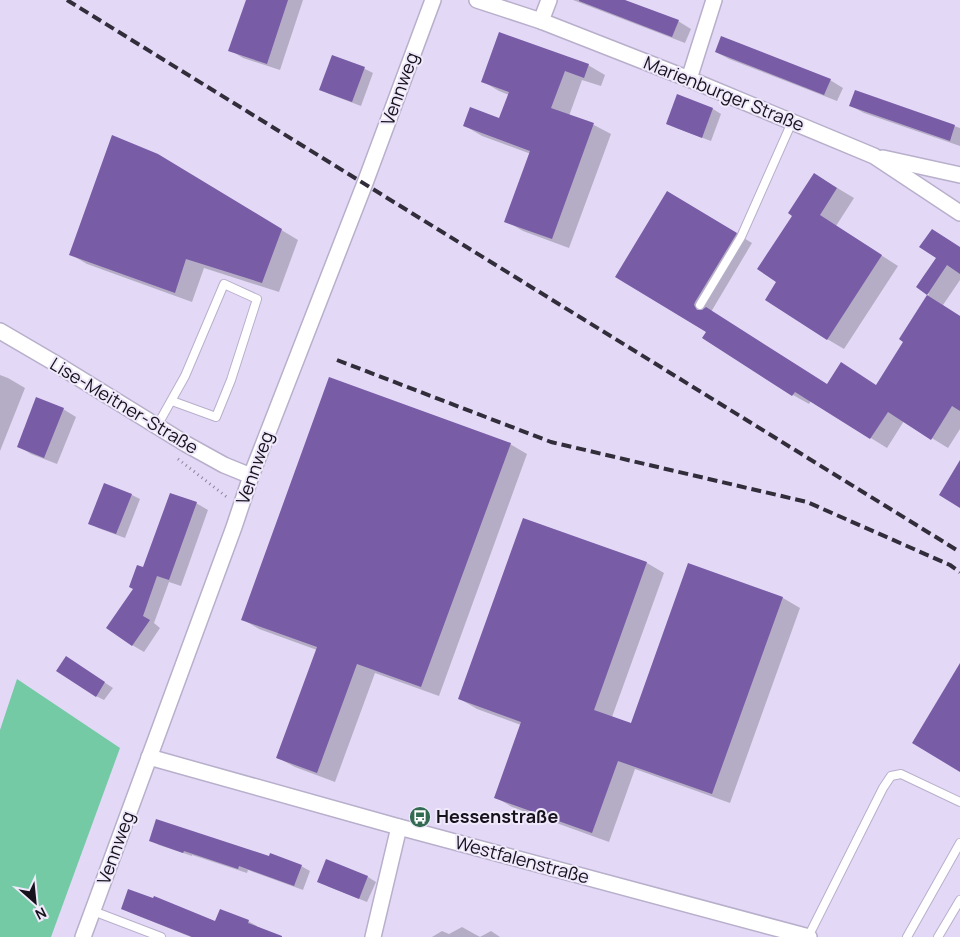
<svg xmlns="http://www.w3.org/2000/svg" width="960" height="937" font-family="Manrope,sans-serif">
<rect width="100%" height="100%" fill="#e3d9f7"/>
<!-- green -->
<path fill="#74caa5" d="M17,679L120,748L51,937H0V730Z"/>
<!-- shadow -->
<g fill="#0003">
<path d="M247,0H303L280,70L243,58L230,50Z"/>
<path d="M573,0H621L678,21L691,29L685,43Z"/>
<path d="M716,52L830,80L843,88L837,101L729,59Z"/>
<path d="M332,57L365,69L373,73L361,106L329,94L320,89Z"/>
<path d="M588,65L605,75L601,86L582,80L569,116L594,125L611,134L569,248L523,231L506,221L531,154L482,136L465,126L500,119L509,95L499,91L482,81Z"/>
<path d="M856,92L960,128V146L864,113L851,106Z"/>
<path d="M678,96L713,109L721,114L711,141L676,128L668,123Z"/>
<path d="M175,166L298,240L279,292L204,268L192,302L87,264L70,254Z"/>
<path d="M814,174L854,198L836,226L898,266L844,349L827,339L778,282L793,215Z"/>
<path d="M684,202L752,243L711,312L828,385L877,386L905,341L901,339L929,294L918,287L960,247V280L943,305L960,316V429L948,448L904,421L887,448L811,401L809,404L793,395L703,338L707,332L617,277Z"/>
<path d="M0,375L8,378L25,388L0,451Z"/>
<path d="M63,409L76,417L57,464L31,454L18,446Z"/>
<path d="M510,444L527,454L439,696L375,673L335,782L295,767L278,758L317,650L259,629L242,619Z"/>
<path d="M105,484L132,495L140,499L125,538L98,528L90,523Z"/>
<path d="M196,503L208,510L181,586L169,582L154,623L160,628L144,652L132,645L134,589L144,569Z"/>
<path d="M524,519L647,563L664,573L612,717L632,724L689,565L783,598L800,608L730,803L635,769L609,842L512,807L495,797L521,725L477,709L460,699Z"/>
<path d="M75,663L113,688L104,700L96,696Z"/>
<path d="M150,840L270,858L301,866L310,871L303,890L248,870L247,873L192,855V856L159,845Z"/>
<path d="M368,877L376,882L367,902L327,886Z"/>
<path d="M122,908L216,923L248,921L257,926L256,927L281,937H191L131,913Z"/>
<path d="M462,927L480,937H432L442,931L449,934Z"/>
<path d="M491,931L500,937H480Z"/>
</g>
<!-- building -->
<g fill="#785ca6">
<path d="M246,0H288L267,64L228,51Z"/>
<path d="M579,0H625L679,20L672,37L579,1Z"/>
<path d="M499,32L589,64L584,78L565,71L551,108L594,123L552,239L504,222L530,151L463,126L470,107L499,118L509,92L481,82Z"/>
<path d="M721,36L831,79L824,95L715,52Z"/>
<path d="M332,55L365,67L352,102L319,90Z"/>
<path d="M855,90L955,125L950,141L849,106Z"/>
<path d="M677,94L713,108L702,138L666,124Z"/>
<path d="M112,135L158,154L282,229L262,283L186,259L175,293L69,255Z"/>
<path d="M814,173L837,188L820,215L882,255L827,340L765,300L776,282L757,269L792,216L788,213Z"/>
<path d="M667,191L737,233L695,302L694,305L697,310H702L706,307L827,384L841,362L876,385L903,342L899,339L927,295L960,316V411L952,406L931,440L888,412L870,439L795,392L792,396L702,338L706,332L615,277Z"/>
<path d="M932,229L960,247V274L947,265L927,295L916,287L936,258L919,247Z"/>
<path d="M329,377L511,443L421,687L357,664L317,773L276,758L317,647L241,620Z"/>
<path d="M36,397L64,408L44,458L17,447Z"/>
<path d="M960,460V508L939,495Z"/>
<path d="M104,483L132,494L116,534L88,524Z"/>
<path d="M170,493L197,502L169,580L157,576L143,616L150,620L132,646L106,628L133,589L129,587L137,565L143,567Z"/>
<path d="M523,518L647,562L594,710L631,723L688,563L783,597L712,794L618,761L592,833L494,798L521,722L458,699Z"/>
<path d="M66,656L105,682L96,697L56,671Z"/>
<path d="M960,663V772L912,743Z"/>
<path d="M156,819L269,856L270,853L302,865L294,886L239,866L238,869L184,851L183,853L149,841Z"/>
<path d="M326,859L368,876L359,899L317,882Z"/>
<path d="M128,889L153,898L154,896L215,921L220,909L249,920L248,923L282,936V937H192L121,909Z"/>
</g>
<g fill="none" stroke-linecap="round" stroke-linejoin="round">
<!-- service casing -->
<g stroke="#b8afcb" stroke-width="10">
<g id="service">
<path d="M700,305L741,237L792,122"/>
<path d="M157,426L185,376L224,284L257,299L231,380L216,417L172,401"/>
<path d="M93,911L161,937"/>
<path d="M808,937L883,788L891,776L901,774L960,802"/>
<path d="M907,937L960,843"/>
<path d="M938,937L960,900"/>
</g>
</g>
<!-- minor casing -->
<g stroke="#b8afcb" stroke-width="18">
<g id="minor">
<path d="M477,0L541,21L689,79L874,156L960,213"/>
<path d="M541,21L549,0"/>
<path d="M689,79L714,0"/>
<path d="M883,158L960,175"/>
<path d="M0,331L53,362L186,444L224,465L251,476"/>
<path d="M149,757L399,827L809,937"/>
<path d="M83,937L234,527L251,476L365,183L433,0"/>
<path d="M373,937L399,827"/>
</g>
</g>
<!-- path -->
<path stroke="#8b8499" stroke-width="3" stroke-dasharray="1 4" stroke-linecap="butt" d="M178,459L228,498"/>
<!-- service -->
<use href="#service" stroke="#fff" stroke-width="8"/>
<!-- minor -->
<use href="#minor" stroke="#fff" stroke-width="15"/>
<!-- rail -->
<g stroke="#322d3a" stroke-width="4" stroke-dasharray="10 5" stroke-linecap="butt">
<path d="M67,0L960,552"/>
<path d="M337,360L551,442L807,502L950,565L960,572"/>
</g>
</g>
<!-- icons -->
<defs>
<g id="bus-disc" transform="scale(1.125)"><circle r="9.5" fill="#326a52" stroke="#efe9fb"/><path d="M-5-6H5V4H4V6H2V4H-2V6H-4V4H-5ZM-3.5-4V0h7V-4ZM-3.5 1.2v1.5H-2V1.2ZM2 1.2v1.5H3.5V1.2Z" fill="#fff"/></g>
</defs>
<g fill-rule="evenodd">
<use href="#bus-disc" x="420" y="817"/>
</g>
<g text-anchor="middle" stroke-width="4" stroke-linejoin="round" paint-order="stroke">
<!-- street labels -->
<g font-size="18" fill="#16121c" stroke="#efe9fb">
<text transform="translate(400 89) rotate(-70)" y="6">Vennweg</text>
<text transform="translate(724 94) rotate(22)" y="6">Marienburger Straße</text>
<text transform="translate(124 406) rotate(31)" y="6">Lise-Meitner-Straße</text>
<text transform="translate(255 468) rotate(-70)" y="6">Vennweg</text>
<text transform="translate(116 848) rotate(-70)" y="6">Vennweg</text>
<text transform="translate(522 860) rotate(15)" y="6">Westfalenstraße</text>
</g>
<!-- poi labels -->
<g font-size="18" font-weight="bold" fill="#16121c" stroke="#efe9fb" text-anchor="start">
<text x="436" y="823">Hessenstraße</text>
</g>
</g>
<!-- north arrow -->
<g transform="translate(35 902) rotate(153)" stroke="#efe9fb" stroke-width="4" paint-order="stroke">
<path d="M0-4L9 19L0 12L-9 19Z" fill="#16121c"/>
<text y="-8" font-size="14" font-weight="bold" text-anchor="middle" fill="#16121c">N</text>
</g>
</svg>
